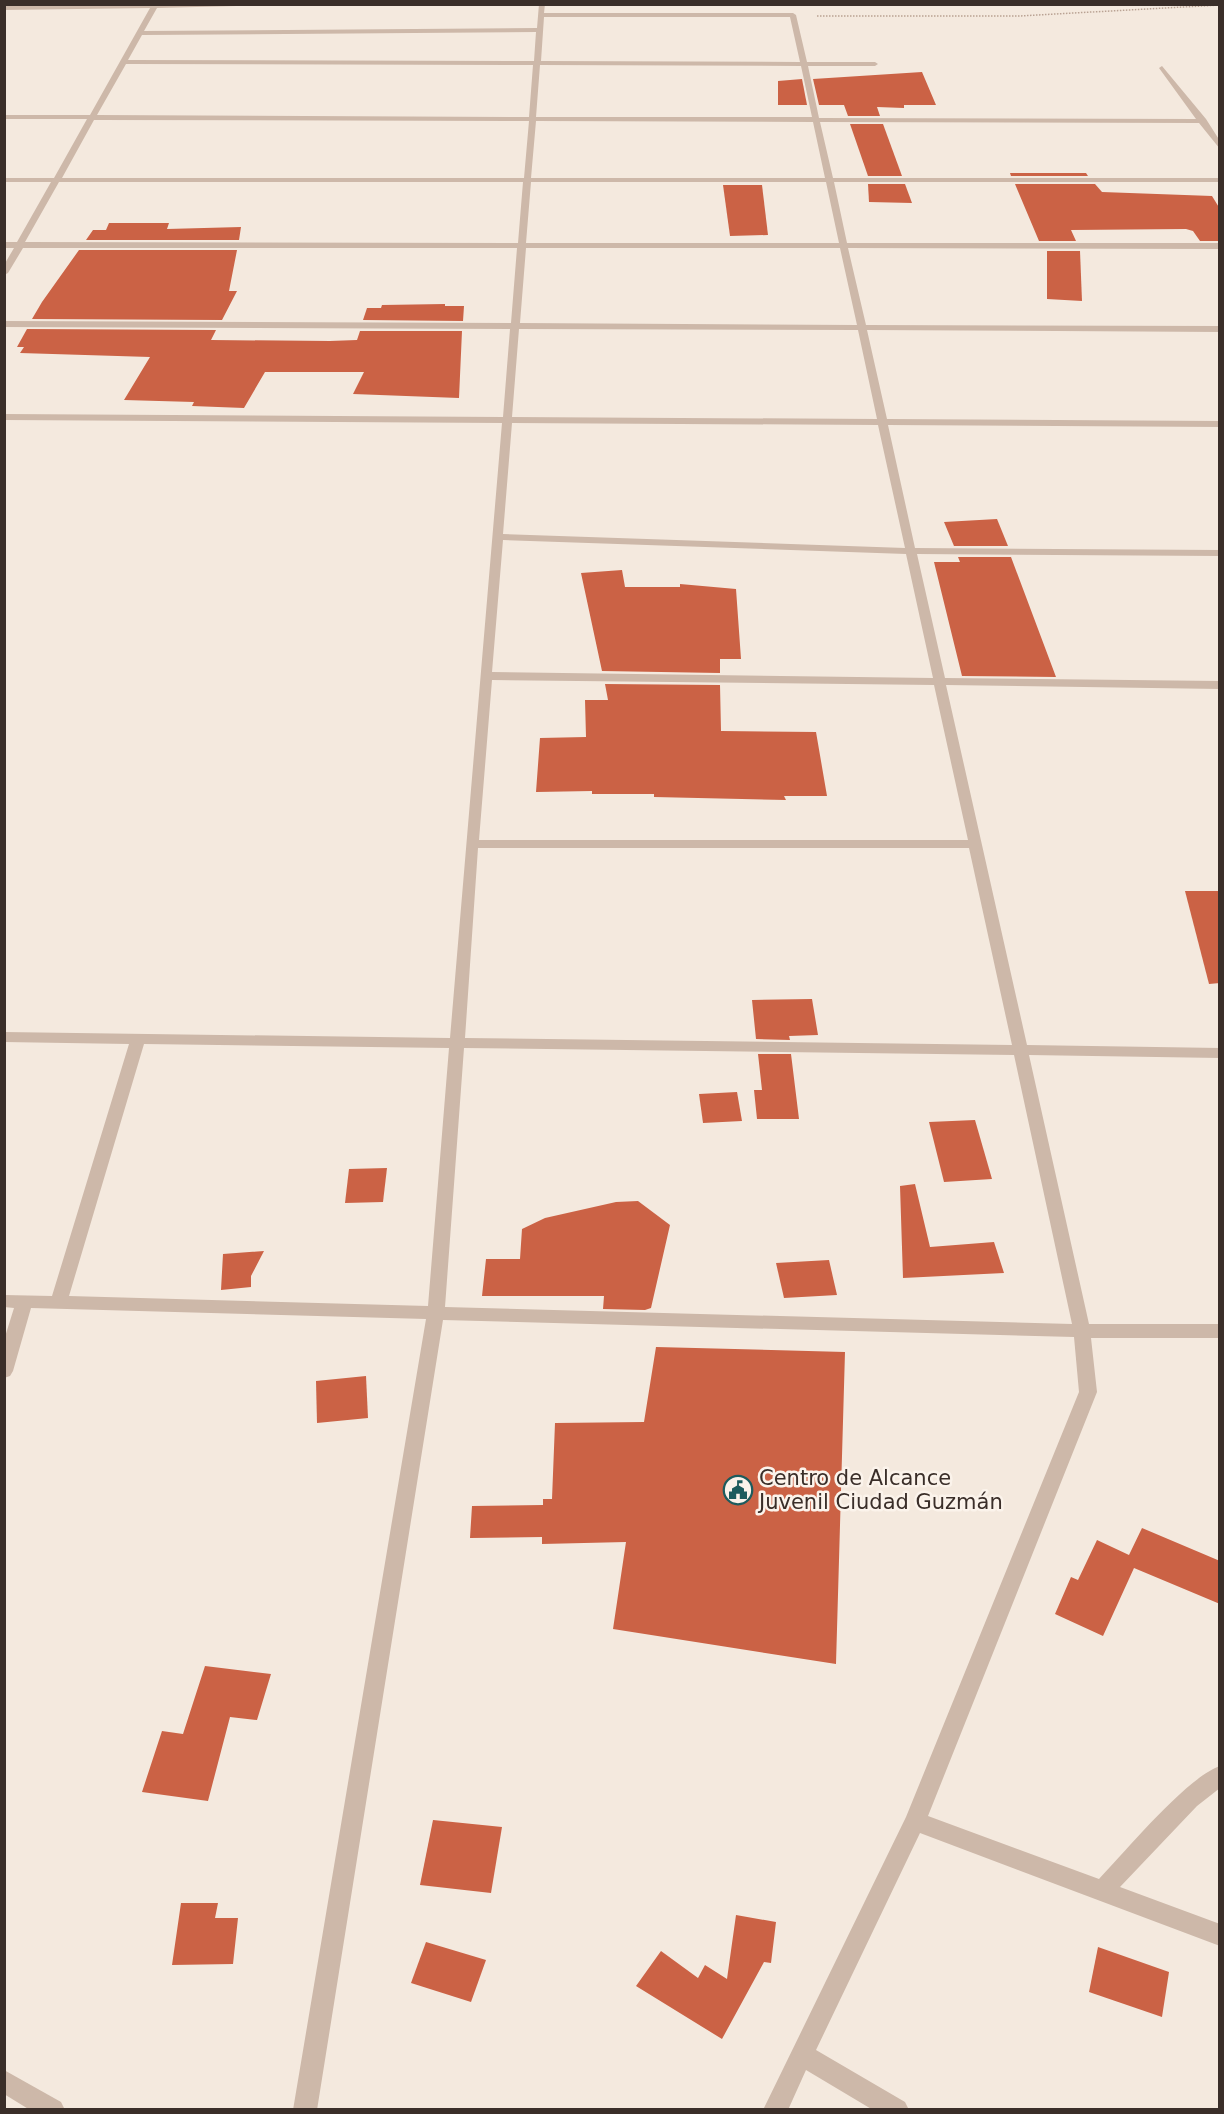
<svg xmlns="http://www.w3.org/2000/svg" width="1224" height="2114" font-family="'DejaVu Sans',sans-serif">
<rect width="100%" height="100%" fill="#f4e9de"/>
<!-- building -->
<g fill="#cb6245">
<path d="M922,72L936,105H904V108L877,107L880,116H848L844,105H819L813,79Z"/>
<path d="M802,79L807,105H778V81Z"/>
<path d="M850,124H883L902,176H868Z"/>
<path d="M1010,173H1086L1088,176H1011Z"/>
<path d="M868,184H905L912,203L869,202Z"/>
<path d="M1015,184H1095L1102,192L1212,196L1220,209V241H1200L1193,231L1186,229L1071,230L1076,241H1039Z"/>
<path d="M723,185H762L768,235L730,236Z"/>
<path d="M109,223H169L167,229L241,227L239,240H86L93,230H106Z"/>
<path d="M79,250H237L229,291H237L222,320L32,319L42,302Z"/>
<path d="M1047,251H1080L1082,301L1047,299Z"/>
<path d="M445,304V306H464L463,321L363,320L367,308H381L382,305Z"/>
<path d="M27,329L216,330L211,340L330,341L357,340L360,331H462L459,398L353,394L364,372H265L244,408L192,406L194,402L124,400L150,357L20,353L24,347H17Z"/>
<path d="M997,519L1008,546H954L944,522Z"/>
<path d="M958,557H1011L1056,677L962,676L934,562H960Z"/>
<path d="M622,570L625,587H680V584L736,589L741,659H720V673L602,671L581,573Z"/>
<path d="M605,684L720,685L721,731L816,732L827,796H784L786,800L654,797V794H592V791L536,792L540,738L586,737L585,700H608Z"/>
<path d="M1185,891H1220V983L1209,984Z"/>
<path d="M812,999L818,1035L789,1036L790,1040L756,1039L752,1000Z"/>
<path d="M758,1054H791L799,1119H757L754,1090H762Z"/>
<path d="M737,1092L742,1121L703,1123L699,1094Z"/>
<path d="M975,1120L992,1179L944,1182L929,1122Z"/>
<path d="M387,1168L383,1202L345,1203L349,1169Z"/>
<path d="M915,1184L930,1247L994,1242L1004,1273L903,1278L900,1186Z"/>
<path d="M638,1201L670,1225L651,1308L645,1310L603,1309L604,1296H482L486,1259H520L522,1229L545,1218L616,1202Z"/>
<path d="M264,1251L251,1276V1287L221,1290L223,1254Z"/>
<path d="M829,1260L837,1295L784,1298L776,1263Z"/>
<path d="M656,1347L845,1352L836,1664L613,1629L626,1542L542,1544V1537L470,1538L472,1506L543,1505V1499H552L555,1423L644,1422Z"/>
<path d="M366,1376L368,1418L317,1423L316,1381Z"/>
<path d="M1142,1528L1220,1561V1604L1134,1568L1103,1636L1055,1614L1071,1577L1078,1580L1097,1540L1129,1555Z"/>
<path d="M205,1666L271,1674L257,1720L230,1717L208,1801L142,1792L162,1731L183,1734Z"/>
<path d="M433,1820L502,1827L491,1893L420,1885Z"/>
<path d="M181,1903H218L215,1918H238L233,1964L172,1965Z"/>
<path d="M736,1915L776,1922L771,1963L764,1962L722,2039L636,1986L661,1951L698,1978L705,1965L727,1979Z"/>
<path d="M426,1942L486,1960L471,2002L411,1983Z"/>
<path d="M1098,1947L1169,1972L1162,2017L1089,1992Z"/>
</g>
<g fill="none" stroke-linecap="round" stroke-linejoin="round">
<!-- path -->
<path stroke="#b9a293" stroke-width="1.5" stroke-dasharray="1.5 1.5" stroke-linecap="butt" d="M817,16H1019L1220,5"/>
<!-- minor -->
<g fill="#cdb8a9" fill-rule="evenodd">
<path d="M125,4H317L157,8L144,31L537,28L539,4H545L544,13H793L796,15L807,62H875L878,64L875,66H808L819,118L1196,119L1159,68L1162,66L1206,119L1220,141V149L1199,123L820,122L833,178H1220V182H834L847,243H1220V249L848,248L866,325L1220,326V332L867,330L887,419L1220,421V427L888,425L915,548L1220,550V556L917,554L945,678L1220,681V689L946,685L1027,1045L1220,1048V1058L1029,1055L1089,1324H1220V1338H1091L1097,1392L928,1816L1099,1879C1126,1851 1186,1778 1220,1766V1788L1197,1806L1120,1887L1220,1924V1946L920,1833L816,2050L905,2102L909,2110H873L806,2070L788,2110H763L906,1817L1079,1392L1074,1337L443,1320L317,2110H293L426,1319L31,1308L13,1371L10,1376L4,1378V1340L14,1308L4,1307V1295L52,1296L129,1044L4,1042V1032L450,1038L502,423L4,420V414L503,417L510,329L4,327V321L511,323L517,248H23L8,273L4,275V265L14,248H4V242H17L51,182H4V178H54L87,119H4V115H90L150,8L4,10V6ZM544,17H790L800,62L541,61ZM536,32L534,61L128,60L142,35ZM126,64L533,65L529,117L97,115ZM540,65L801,66L812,117H536ZM94,120L529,121L524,178H62ZM536,121L813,122L825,178H531ZM59,182H523L518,243L25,242ZM531,182H826L839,243H526ZM526,248H840L857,325L520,323ZM519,329L858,330L877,419L512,417ZM512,423L878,425L905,548L503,534ZM503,540L906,554L933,678L492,672ZM492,680L934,685L968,840H479ZM478,848H969L1012,1045L465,1038ZM144,1044L449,1048L428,1306L69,1296ZM464,1048L1014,1055L1072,1324L445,1307Z"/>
<path d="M4,2070L61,2102L65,2110H30L4,2094Z"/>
</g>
</g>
<!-- icons -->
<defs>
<g id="civic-ring" transform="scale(1.5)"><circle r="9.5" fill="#fbf3eb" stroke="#1d5b5d" stroke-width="1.5"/><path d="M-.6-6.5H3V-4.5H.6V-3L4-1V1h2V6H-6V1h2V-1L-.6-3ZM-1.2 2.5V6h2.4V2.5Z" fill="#1d5b5d"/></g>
</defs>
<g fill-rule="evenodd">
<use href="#civic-ring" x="738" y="1490"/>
</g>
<g text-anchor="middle" stroke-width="5" stroke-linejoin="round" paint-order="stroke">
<!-- near-poi labels -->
<g font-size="21" fill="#3a2e29" stroke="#fbf3eb" text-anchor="start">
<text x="759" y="1485">Centro de Alcance<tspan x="759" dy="24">Juvenil Ciudad Guzmán</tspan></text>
</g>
</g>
<!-- border -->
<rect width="1224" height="2114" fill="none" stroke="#3a2e29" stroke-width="12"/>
</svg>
